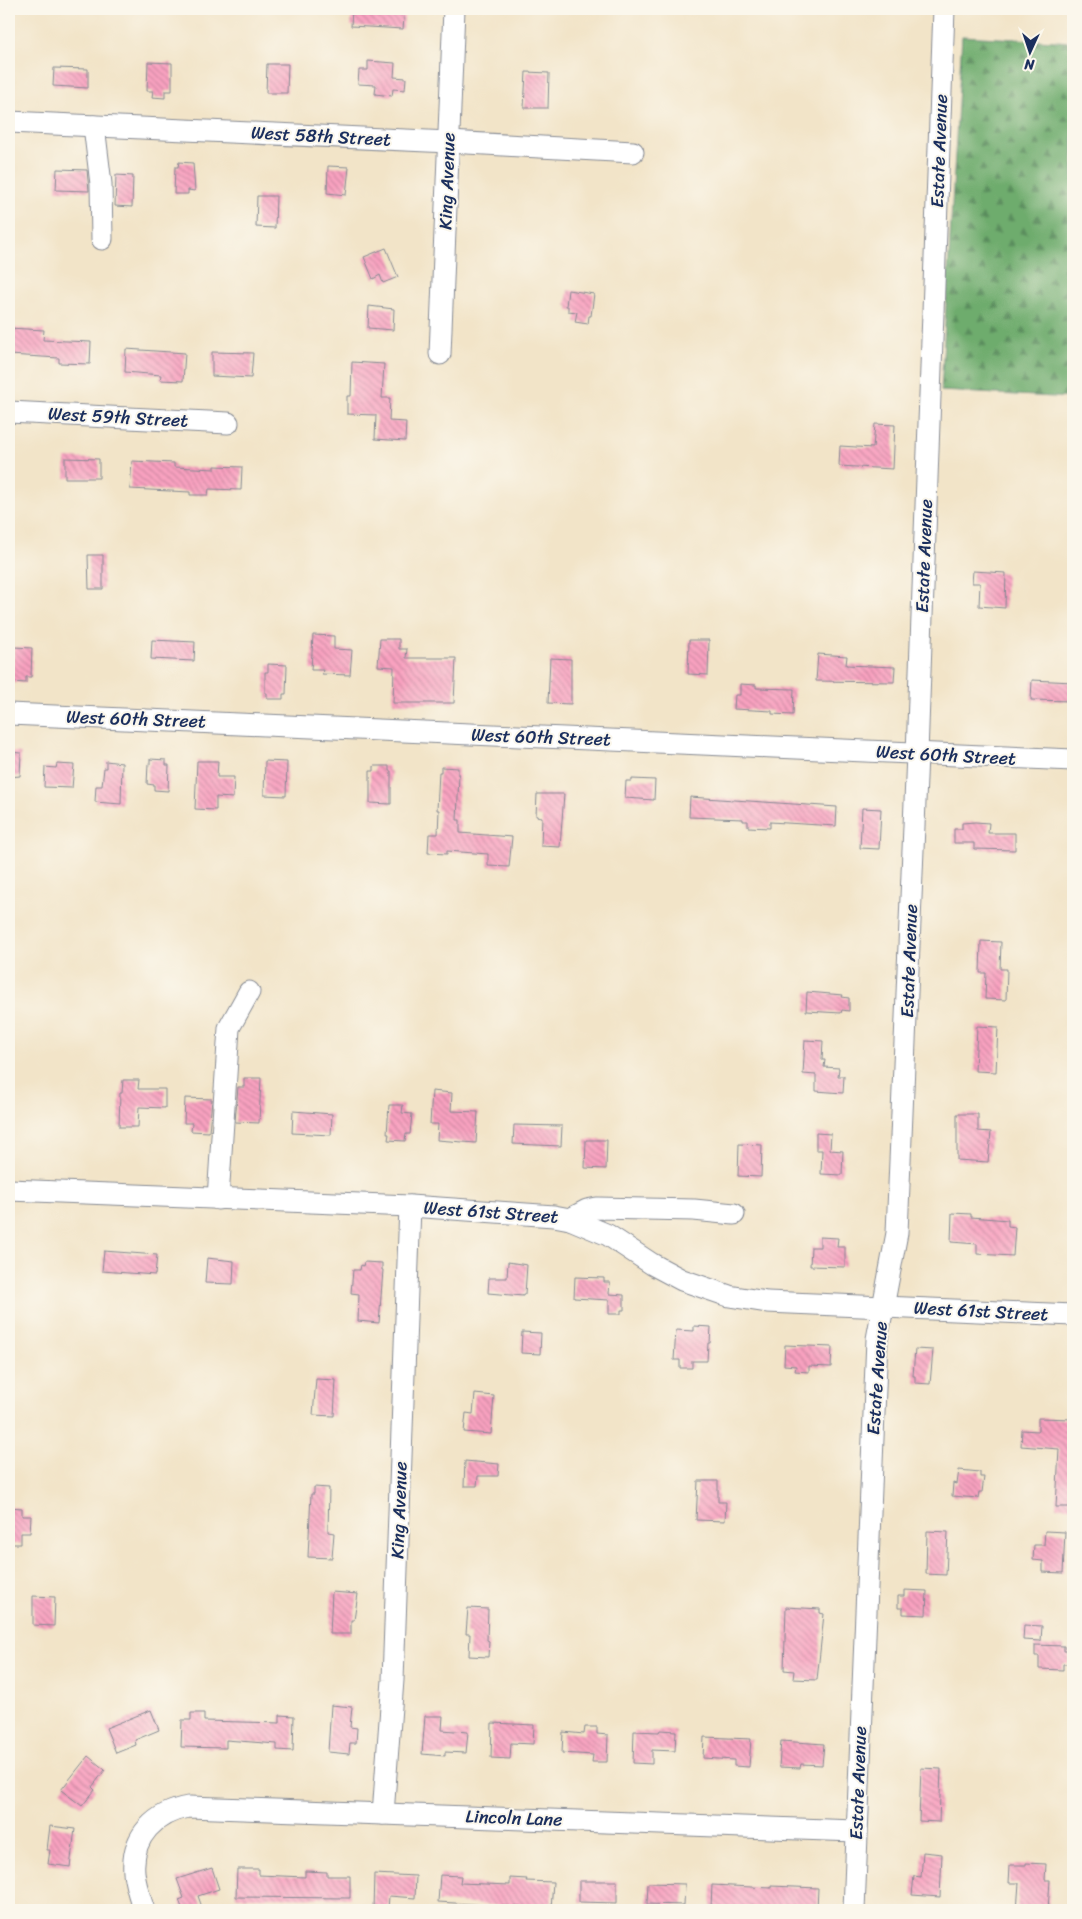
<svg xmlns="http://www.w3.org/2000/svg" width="1082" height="1919" font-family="Sriracha,sans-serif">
<defs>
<pattern id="forest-firs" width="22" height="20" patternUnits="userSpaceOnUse" patternTransform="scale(1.25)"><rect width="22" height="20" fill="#6eac6d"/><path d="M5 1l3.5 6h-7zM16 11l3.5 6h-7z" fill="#5a8c5d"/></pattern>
<pattern id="building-back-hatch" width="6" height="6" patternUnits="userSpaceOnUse" patternTransform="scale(1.25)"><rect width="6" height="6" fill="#f9a2c0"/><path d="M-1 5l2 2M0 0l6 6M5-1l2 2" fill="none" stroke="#c9849f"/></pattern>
</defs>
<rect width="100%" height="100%" fill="#fbf7ec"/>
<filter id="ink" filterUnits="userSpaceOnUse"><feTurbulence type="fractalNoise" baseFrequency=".02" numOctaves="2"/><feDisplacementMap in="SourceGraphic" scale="10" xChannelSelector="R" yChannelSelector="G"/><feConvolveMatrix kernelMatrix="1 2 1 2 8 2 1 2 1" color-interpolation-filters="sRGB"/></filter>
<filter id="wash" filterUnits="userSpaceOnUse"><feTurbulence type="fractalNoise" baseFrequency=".0096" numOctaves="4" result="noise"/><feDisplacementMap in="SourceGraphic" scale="20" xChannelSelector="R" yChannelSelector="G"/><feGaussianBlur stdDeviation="1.12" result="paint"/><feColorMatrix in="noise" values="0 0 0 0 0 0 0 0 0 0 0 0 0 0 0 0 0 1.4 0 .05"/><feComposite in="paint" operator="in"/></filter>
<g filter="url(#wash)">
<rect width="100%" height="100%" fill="#f2e4c8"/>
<!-- forest -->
<path fill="url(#forest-firs)" stroke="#446e66" d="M962,36L1073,42V398L941,391Z"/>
<g id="blocks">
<!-- building -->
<g fill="url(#building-back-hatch)">
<path d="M352,9H405L403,29L351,26Z"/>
<path d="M368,61L395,63L394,77L406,78L405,90L393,89L392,96L375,94L376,85L358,84L359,70H368Z"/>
<path d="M148,62L172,63V91H165V98L152,97L153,91H147Z"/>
<path d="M267,64H288L287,93H266Z"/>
<path d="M54,68L88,69V88L53,86Z"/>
<path d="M526,72L549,73L548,108H524Z"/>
<path d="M179,162L193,163L195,191L188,190V194H174L175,167H178Z"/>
<path d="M328,166L349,167L346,195L327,193Z"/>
<path d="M57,169L87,170L89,191L56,190Z"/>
<path d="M116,175L133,176L132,207L115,206Z"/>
<path d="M257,196H276L275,228L256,227Z"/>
<path d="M386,248L398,277L383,283L380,275L373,279L364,257Z"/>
<path d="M568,290L594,294L591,316H589L588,324L575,322L577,312L568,311V306H566Z"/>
<path d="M369,306L394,309L393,330L368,328Z"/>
<path d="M9,328L44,330L43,340L91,342L90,364L59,363V358L9,355Z"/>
<path d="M126,349L185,353L183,381L160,380L161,375L125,372Z"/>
<path d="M212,352L253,353L251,378L212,376Z"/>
<path d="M352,362L384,364L382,398H390L389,421L406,422L405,441L375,439L376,415L347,414V396H351Z"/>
<path d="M875,424L895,425L893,469L839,466L840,446L873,448Z"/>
<path d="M65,458L99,459V478H65Z"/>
<path d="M132,461L174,463V467L215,469V466L242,467L241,490L209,489L208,495H190V492L130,489Z"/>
<path d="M88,555H103V589H89Z"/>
<path d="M973,571L1006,573L1005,608L979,606L980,583H972Z"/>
<path d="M313,635L334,636V649L352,650L350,675L322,674L323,670H311Z"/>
<path d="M380,639H399V649H407L406,658H456L454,703H393L394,667L378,666Z"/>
<path d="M152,640L195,642L194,661L151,659Z"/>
<path d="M689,640H709L708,675L688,674Z"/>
<path d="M14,647L32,648L31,677H26V683L12,682Z"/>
<path d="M818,654L847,656L846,665L895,667L894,682L816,681Z"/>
<path d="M550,658L571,659V704L548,703Z"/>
<path d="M268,664L287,665L286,694H283V699H267V693H265V672H268Z"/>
<path d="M1032,680L1073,682L1072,701L1031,700Z"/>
<path d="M740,684L756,685V688L794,689L793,715L772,714V711L734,709L735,695H740Z"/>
<path d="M9,752L21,753L20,776L9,777Z"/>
<path d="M150,759L166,760V765H169L168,791L154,790V785L147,784L148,764L150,765Z"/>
<path d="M106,761L122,763L121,804L95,802L96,786H102L104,768H106Z"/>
<path d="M197,761H218L217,777H234L233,798L216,797V810L195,809Z"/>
<path d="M265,761L287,762L286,796L264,795Z"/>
<path d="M57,764L74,765L72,788L44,787L45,767L56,768Z"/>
<path d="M374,766H389V771H391V804L370,803V771H374Z"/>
<path d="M441,767L458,768V775H459L457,820H460V833L512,837L509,867L488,866V854L447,851V854L428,853L429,834H438L439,810H437L439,772H441Z"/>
<path d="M632,779L655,780L654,800L625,798L626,781H632Z"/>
<path d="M537,794H564L560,847L541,846L542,817L536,816Z"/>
<path d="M690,797L837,807L836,826L770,822V828L748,827V821H743V819L689,817Z"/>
<path d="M862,808L881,809L879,849L860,848Z"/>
<path d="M975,822L989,823L988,833H1015V850L974,849V843H954V829H962V823Z"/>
<path d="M981,941L1001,942L1000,969H1007L1006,1000L985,999L986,973H980Z"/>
<path d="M807,992L843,995L842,997L849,998V1011L842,1010L841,1013L806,1011Z"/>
<path d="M977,1026L998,1027L996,1072L975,1071Z"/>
<path d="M805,1040L823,1041L822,1060H825L824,1067L839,1068L838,1076H844L843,1093L816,1091V1075L803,1074Z"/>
<path d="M244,1078H261L259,1123L235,1122L238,1087H244Z"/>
<path d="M123,1080H139L138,1089H165V1108L139,1107L138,1127H119L120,1093H122Z"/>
<path d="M432,1091L452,1093L451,1111L478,1112L476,1143L437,1140L438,1124H430Z"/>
<path d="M185,1098L212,1099L209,1132L191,1131L192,1123H184Z"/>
<path d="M389,1105H403L402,1113L412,1114L410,1134H406L405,1141L388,1140L389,1134H387Z"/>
<path d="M293,1111L332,1114L331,1135L292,1133Z"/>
<path d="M957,1114H978V1131L991,1132L988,1162L957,1160Z"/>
<path d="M514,1125L562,1126L561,1146L513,1144Z"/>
<path d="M816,1133L831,1134L830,1150L843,1151L842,1175L821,1174L822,1150H816Z"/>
<path d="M586,1140H607L606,1169L585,1168Z"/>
<path d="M739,1144L762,1145L761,1177L738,1176Z"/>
<path d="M952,1213L971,1214V1217L1008,1220V1226L1015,1227L1013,1256L977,1254V1244L951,1242Z"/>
<path d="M820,1237L838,1238L837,1247H845V1267L810,1266L811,1247H820Z"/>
<path d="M104,1251L157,1255L155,1275L102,1271Z"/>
<path d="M207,1258L234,1261L233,1284L205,1283Z"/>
<path d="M364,1262L382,1263V1270H383L379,1323L358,1321L359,1294L351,1293L353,1270H360L361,1265L363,1266Z"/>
<path d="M508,1262L527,1265L525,1294H523V1296L488,1293L489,1278H507Z"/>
<path d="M575,1277L604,1278V1282H610L609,1294L624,1295V1310H621V1314H609V1300L574,1298Z"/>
<path d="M694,1326L711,1327L710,1343H708L707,1361H692V1368H680V1360H674L676,1330L694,1331Z"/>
<path d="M522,1332L541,1333L540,1354L521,1353Z"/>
<path d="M785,1345L832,1347L831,1367L809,1366V1372L795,1371L796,1366L784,1365Z"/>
<path d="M915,1349L933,1350L930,1384L915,1383V1376H913Z"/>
<path d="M316,1379L336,1380L334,1416L313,1415Z"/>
<path d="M475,1394L494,1396L491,1434L464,1432L466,1413L473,1414Z"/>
<path d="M1038,1418L1073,1419V1507H1056L1059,1449L1021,1446L1022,1430L1038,1431Z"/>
<path d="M465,1461L499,1464L498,1476H478L477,1486H464Z"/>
<path d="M959,1470L980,1472V1477H984L982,1492H979L978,1498L952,1496L953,1483L957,1484Z"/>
<path d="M698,1481H718V1502H726L725,1521L696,1520Z"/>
<path d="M314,1487L329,1488L328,1532L334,1533L332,1558L308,1557L311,1494H314Z"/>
<path d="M9,1507L22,1508V1516H31L30,1533H21V1544H9Z"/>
<path d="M927,1531L948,1532L946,1575L926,1574Z"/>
<path d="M1045,1531L1065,1532L1063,1573L1043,1572V1561L1033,1560L1034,1545H1044Z"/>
<path d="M904,1590L927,1591L926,1615L903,1614V1608H898V1596H904Z"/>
<path d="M332,1592L358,1594L354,1620H351V1634H330Z"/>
<path d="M33,1596L55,1597L54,1626L33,1625Z"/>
<path d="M786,1607L820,1609V1613L824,1614L817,1680L793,1679L794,1671L784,1670Z"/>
<path d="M468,1608L488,1609L487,1640L489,1641L488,1657L469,1656L470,1634H466Z"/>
<path d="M1024,1625L1042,1626L1041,1641L1023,1640Z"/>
<path d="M1035,1645L1064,1646V1651H1069L1068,1664H1063V1670L1039,1669V1656H1035Z"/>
<path d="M331,1705L352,1707L350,1727L357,1728L356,1743H350L349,1754L328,1752Z"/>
<path d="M151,1710L159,1730L135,1740L136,1745L116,1753L106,1728Z"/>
<path d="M191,1713H204V1721L280,1723V1715L294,1716L293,1751L277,1750V1744L226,1740V1748L181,1747L182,1720H191Z"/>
<path d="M425,1716H443L442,1730L468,1732L466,1753L445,1752V1756L422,1754Z"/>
<path d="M492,1723L534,1725L533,1744L511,1743L510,1759L491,1758Z"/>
<path d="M585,1727H597V1734L608,1735L607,1762H592L593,1755L562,1753L563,1732L584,1734Z"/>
<path d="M660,1730L676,1731L675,1751L652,1750V1764L633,1763L634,1731L659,1732Z"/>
<path d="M704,1737L751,1739L749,1767L734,1766V1760L703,1758Z"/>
<path d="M781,1741L824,1744L822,1765L801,1764L800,1768L779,1767Z"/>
<path d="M88,1756L105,1770L92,1787L95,1790L82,1806L61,1790Z"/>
<path d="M921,1768L941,1769L939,1822L919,1821Z"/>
<path d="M50,1826L75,1829L70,1867L48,1864L50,1850H47Z"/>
<path d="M923,1852L942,1854L940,1897L912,1895L914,1876L921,1877Z"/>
<path d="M1026,1863L1046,1864L1045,1880H1050L1048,1910H1017L1019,1883H1009L1010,1865H1026Z"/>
<path d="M212,1868L219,1889L198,1896L203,1910H183L179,1900L184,1898L177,1879Z"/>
<path d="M237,1869H259V1875L305,1877V1871L327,1872V1876H350V1898L236,1897Z"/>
<path d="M374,1874L416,1876L415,1898L389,1896L388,1910H373Z"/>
<path d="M440,1875L461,1876L460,1883L510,1885V1878L527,1879L526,1881L553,1882L551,1909L438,1902Z"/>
<path d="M579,1881H617V1903L579,1902Z"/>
<path d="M648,1883L685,1884L684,1905L647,1904Z"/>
<path d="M712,1885L771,1888V1886L818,1888L817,1910H770L728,1908V1910H713V1907H711Z"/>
</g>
</g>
</g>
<g filter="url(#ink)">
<use href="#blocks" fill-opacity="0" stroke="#868a93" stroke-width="1"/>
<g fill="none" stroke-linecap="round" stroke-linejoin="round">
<!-- minor casing -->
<g stroke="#868a93" stroke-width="23">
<g id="minor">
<path d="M9,122L449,142L633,152"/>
<path d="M94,126L101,184L102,239"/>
<path d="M440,354L454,9"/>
<path d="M9,412L228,423"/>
<path d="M9,714L1073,760"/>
<path d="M9,1190L410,1206L554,1216L570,1219L608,1235L652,1264L682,1280L729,1296L767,1302L1073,1315"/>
<path d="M218,1199L229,1028L249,992"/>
<path d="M570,1219L587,1210L597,1208L694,1210L734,1214"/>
<path d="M383,1814L393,1680L410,1206"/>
<path d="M144,1910C140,1898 135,1885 134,1872C131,1836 156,1812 189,1807L856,1831"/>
<path d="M854,1910L877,1339L897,1233L917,754L944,9"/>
</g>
</g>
<!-- minor -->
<use href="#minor" stroke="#fff" stroke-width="21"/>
</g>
</g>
<g text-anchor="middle" stroke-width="4" stroke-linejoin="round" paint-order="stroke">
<!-- street labels -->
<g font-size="18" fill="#1b2f5e" stroke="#fbf7ec">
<text transform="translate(321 136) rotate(3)" y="6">West 58th Street</text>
<text transform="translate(939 151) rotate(-88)" y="6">Estate Avenue</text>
<text transform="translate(447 181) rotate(-88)" y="6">King Avenue</text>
<text transform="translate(118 417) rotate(3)" y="6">West 59th Street</text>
<text transform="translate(924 556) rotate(-88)" y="6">Estate Avenue</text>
<text transform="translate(136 719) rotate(2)" y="6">West 60th Street</text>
<text transform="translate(541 737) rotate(2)" y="6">West 60th Street</text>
<text transform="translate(946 755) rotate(3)" y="6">West 60th Street</text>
<text transform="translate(909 961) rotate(-88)" y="6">Estate Avenue</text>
<text transform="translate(491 1212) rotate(4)" y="6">West 61st Street</text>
<text transform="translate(981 1311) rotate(3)" y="6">West 61st Street</text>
<text transform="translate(877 1378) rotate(-86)" y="6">Estate Avenue</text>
<text transform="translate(399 1510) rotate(-88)" y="6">King Avenue</text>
<text transform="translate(858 1783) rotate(-88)" y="6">Estate Avenue</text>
<text transform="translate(514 1818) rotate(2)" y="6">Lincoln Lane</text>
</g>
</g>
<!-- margin -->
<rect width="1082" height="1919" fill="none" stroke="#fbf7ec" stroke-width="30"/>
<!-- north arrow -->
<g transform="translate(1030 52) rotate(183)" stroke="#fbf7ec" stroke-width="4" paint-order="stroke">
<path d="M0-4L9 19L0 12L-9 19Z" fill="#1b2f5e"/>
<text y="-8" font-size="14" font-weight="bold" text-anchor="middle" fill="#1b2f5e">N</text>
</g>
</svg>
